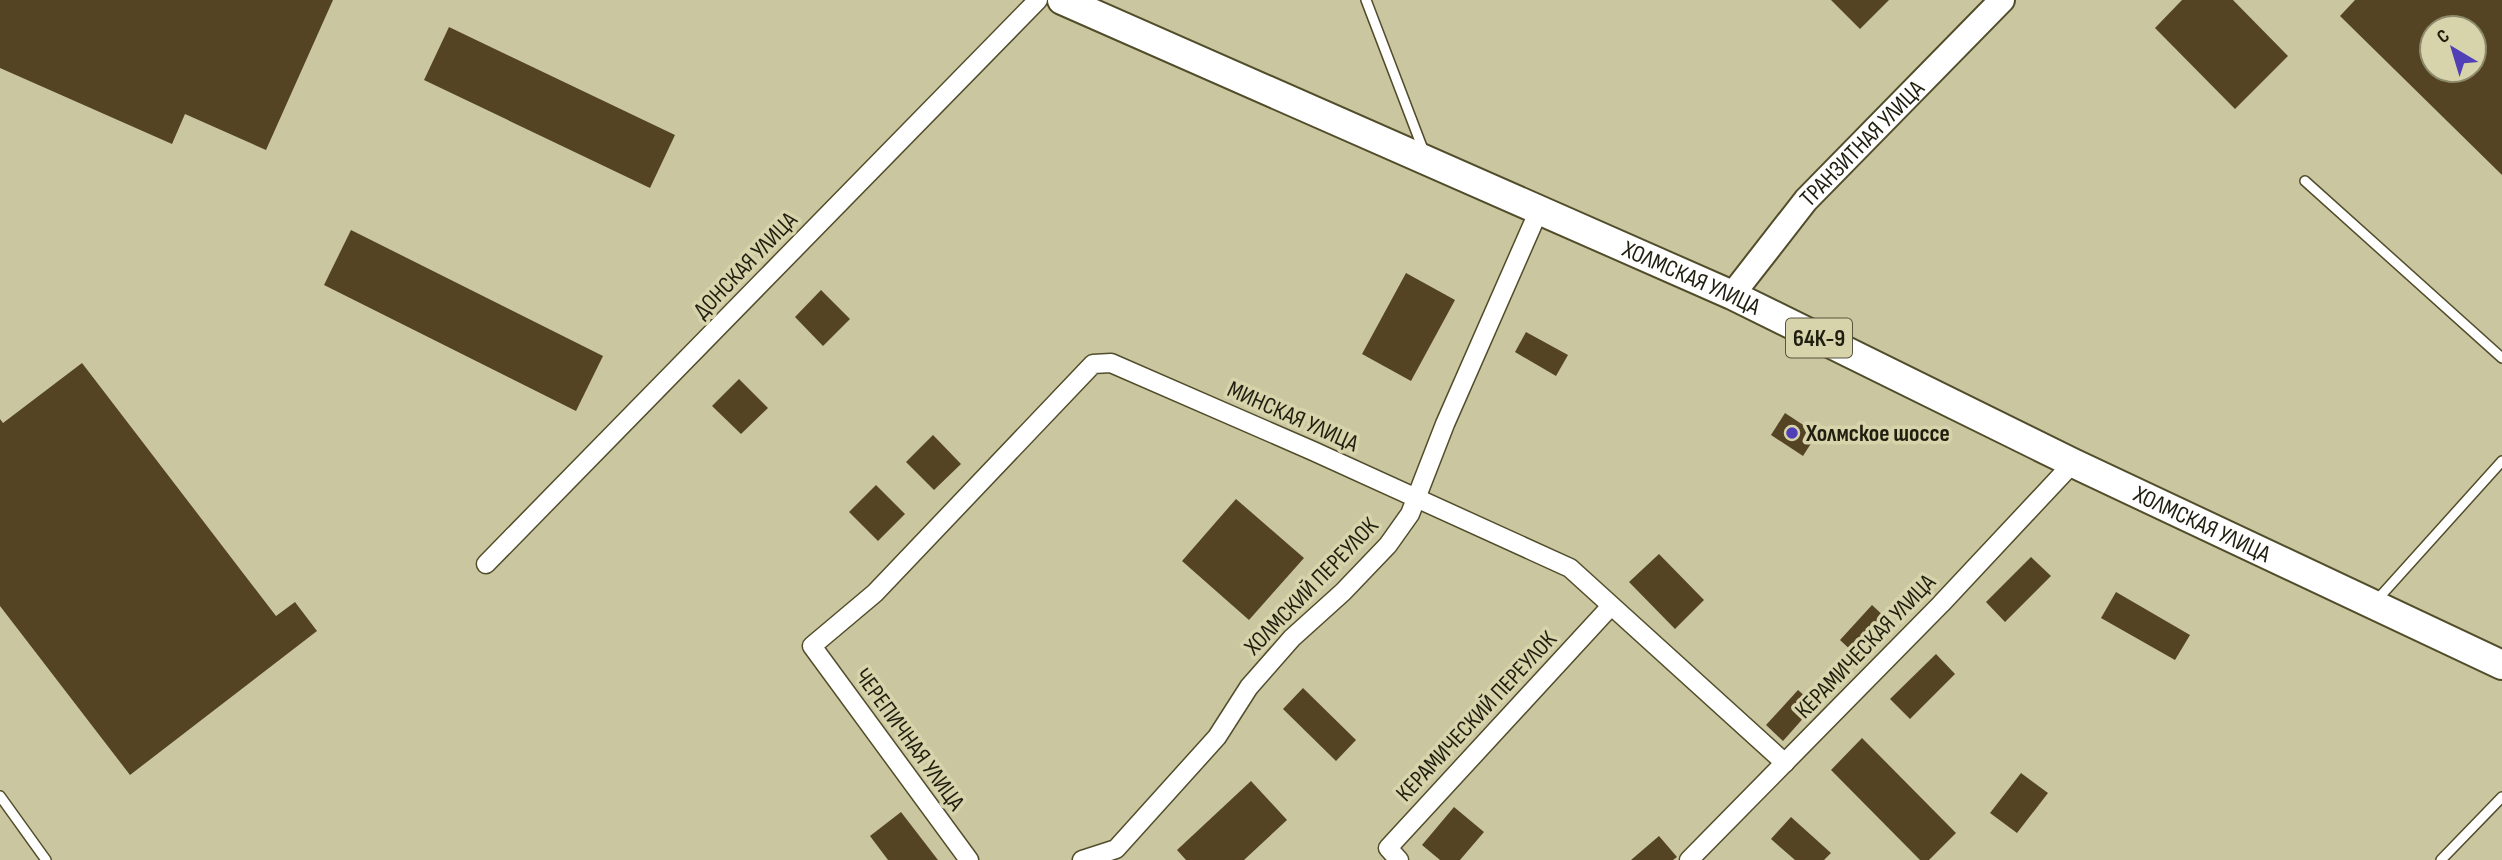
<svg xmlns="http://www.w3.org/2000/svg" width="2502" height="860" font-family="'Sofia Sans Condensed',sans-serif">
<rect width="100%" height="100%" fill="#cac7a0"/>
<!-- building -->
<g fill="#544424" fill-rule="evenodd">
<path d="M0,0H333L266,150L185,114L172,144L0,68Z"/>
<path d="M1831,0H1889L1860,29Z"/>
<path d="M2182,0H2233L2288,56L2235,109L2155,28Z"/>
<path d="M2355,0H2502V175L2340,16ZM2432,28H2474V70H2432Z"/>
<path d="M449,27L675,135L650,188L424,80Z"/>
<path d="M351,230L603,356L576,411L324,285Z"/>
<path d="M1406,273L1455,300L1411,381L1362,354Z"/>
<path d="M821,290L850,319L823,346L795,317Z"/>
<path d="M1526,332L1568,355L1556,376L1515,352Z"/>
<path d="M82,363L276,616L295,602L317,631L130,775L0,606V419L3,423Z"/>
<path d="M739,379L768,408L741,434L712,406Z"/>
<path d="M1785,413L1817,434L1803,456L1771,435Z"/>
<path d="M933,435L961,464L934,490L906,462Z"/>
<path d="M876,485L905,514L878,541L849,512Z"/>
<path d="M1236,499L1304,558L1249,620L1182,561Z"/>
<path d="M1659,554L1704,600L1675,629L1629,582Z"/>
<path d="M2031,557L2051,576L2005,622L1986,602Z"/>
<path d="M2116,592L2190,635L2175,660L2101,618Z"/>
<path d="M1872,605L1889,621L1857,656L1840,640Z"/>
<path d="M1936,654L1955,674L1910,719L1890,699Z"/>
<path d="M1303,688L1356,740L1336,761L1283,709Z"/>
<path d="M1798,690L1815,705L1783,741L1766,725Z"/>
<path d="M1862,738L1956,833L1929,860H1920L1831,770Z"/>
<path d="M2021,773L2048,793L2017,833L1990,813Z"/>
<path d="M1251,781L1287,820L1244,860H1186L1177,850Z"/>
<path d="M1454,807L1484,832L1460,860H1440L1422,845Z"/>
<path d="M901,812L938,860H888L870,836Z"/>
<path d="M1791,817L1831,853L1824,860H1795L1771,839Z"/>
<path d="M1659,836L1677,857L1673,860H1631Z"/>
</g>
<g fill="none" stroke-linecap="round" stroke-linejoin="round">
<!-- lane casing -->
<g stroke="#514d2a" stroke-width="12">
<g id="lane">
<path d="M1366,0L1424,152"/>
<path d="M2305,181L2502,358"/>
<path d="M2376,601L2502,461"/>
<path d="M0,796L46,860"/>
<path d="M2441,860L2502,797"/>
</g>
</g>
<!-- street casing -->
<g stroke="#514d2a" stroke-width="21">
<g id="street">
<path d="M486,564L1038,0"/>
<path d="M969,860L812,646L875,593L1093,364L1111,363L1313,451L1570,568L1785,763"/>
<path d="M1082,860L1116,849L1217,737L1249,687L1292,638L1343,592L1388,545L1410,514L1445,424L1539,210"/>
<path d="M1399,860L1388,848L1611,606"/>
<path d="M1689,860L1941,604L2073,463"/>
</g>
</g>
<!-- secondary casing -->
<g stroke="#514d2a" stroke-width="28">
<g id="secondary">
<path id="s1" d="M1732,295L1806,200L2002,0"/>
</g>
</g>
<!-- primary casing -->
<g stroke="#514d2a" stroke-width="32">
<g id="primary">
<path id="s2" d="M1062,0L1732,295L2073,463L2502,665"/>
</g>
</g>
<!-- lane -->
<use href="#lane" stroke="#fff" stroke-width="9"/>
<!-- street -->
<use href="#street" stroke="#fff" stroke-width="18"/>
<!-- secondary -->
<use href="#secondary" stroke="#fff" stroke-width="24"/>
<!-- primary -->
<use href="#primary" stroke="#fff" stroke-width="28"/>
</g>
<!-- markers -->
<circle fill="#503fb6" stroke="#d7d4ac" stroke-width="2.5" cx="1792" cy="433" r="7"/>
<g text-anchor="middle" stroke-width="7" stroke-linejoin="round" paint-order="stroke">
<!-- shield labels -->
<rect fill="#d7d4ac" stroke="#57553e" stroke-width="2" x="1786" y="318.5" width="66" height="39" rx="5"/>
<g font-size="23" font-weight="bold" fill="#201e0f">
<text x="1819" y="346">64К-9</text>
</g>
<!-- street labels -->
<g font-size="24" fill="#201e0f" stroke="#d7d4ac">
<text dy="8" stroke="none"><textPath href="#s1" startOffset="200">ТРАНЗИТНАЯ УЛИЦА</textPath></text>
<text transform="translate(745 265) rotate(-46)" y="8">ДОНСКАЯ УЛИЦА</text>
<text dy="8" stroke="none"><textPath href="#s2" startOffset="688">ХОЛМСКАЯ УЛИЦА</textPath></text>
<text transform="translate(1293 416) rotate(24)" y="8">МИНСКАЯ УЛИЦА</text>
<text dy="8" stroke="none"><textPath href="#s2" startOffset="1255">ХОЛМСКАЯ УЛИЦА</textPath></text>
<text transform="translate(1311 586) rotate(-46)" y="8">ХОЛМСКИЙ ПЕРЕУЛОК</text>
<text transform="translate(1865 646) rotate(-46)" y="8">КЕРАМИЧЕСКАЯ УЛИЦА</text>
<text transform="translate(1476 716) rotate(-47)" y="8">КЕРАМИЧЕСКИЙ ПЕРЕУЛОК</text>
<text transform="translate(910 739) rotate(54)" y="8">ЧЕРЕПИЧНАЯ УЛИЦА</text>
</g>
<!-- poi labels -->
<g font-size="24" font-weight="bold" fill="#201e0f" stroke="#d7d4ac" text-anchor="start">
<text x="1806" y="441">Холмское шоссе</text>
</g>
</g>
<!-- north arrow -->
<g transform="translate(2453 49) rotate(322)"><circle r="33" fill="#d7d4ac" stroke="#8e8b6d" stroke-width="2"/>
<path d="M0-5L12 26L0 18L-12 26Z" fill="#503fb6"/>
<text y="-10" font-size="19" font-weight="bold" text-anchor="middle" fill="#201e0f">С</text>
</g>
</svg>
